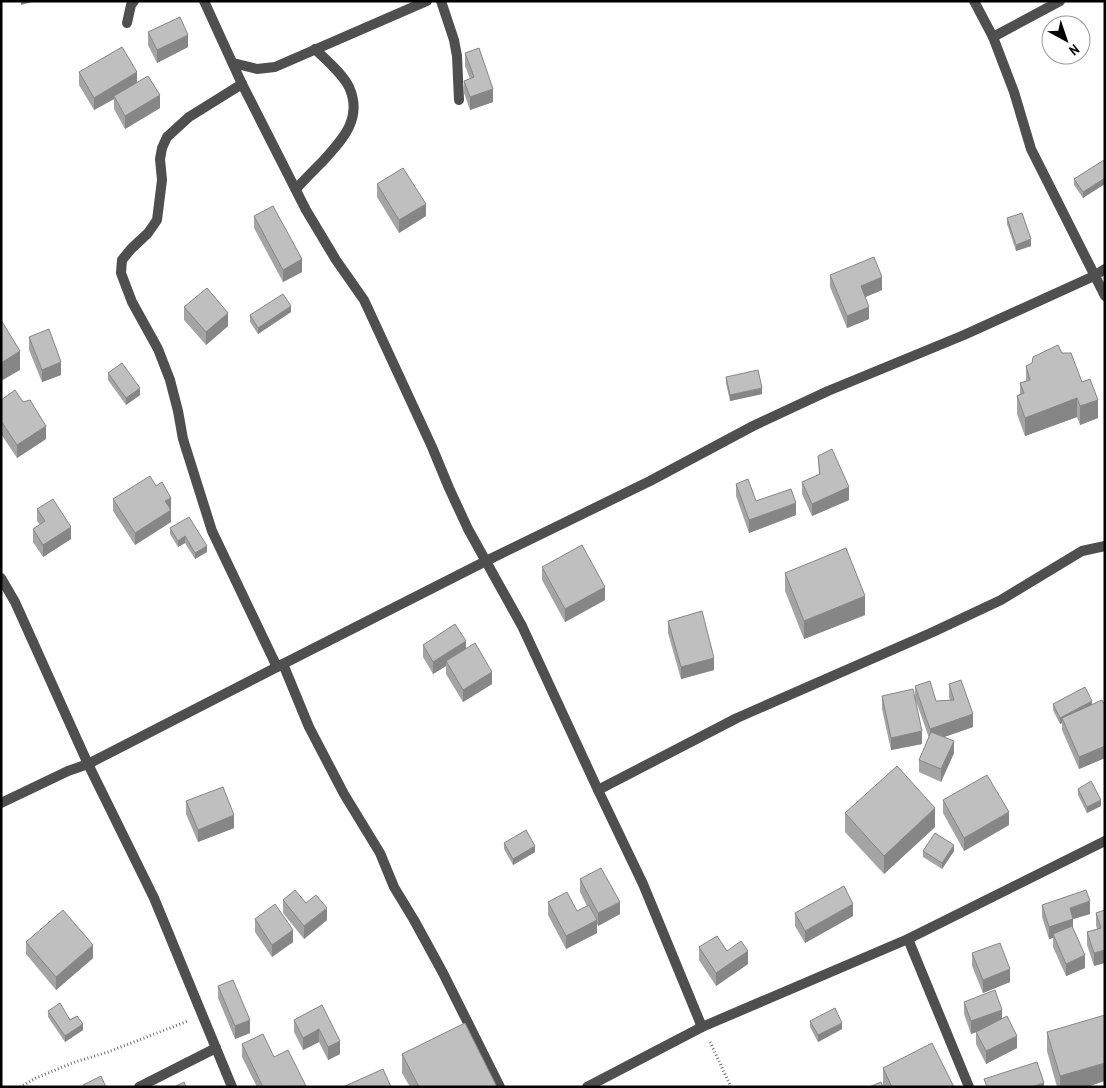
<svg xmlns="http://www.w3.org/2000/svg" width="1106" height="1088" font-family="'Archivo Narrow',sans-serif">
<rect width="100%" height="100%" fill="#fff"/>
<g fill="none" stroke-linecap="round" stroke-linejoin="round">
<!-- path -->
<g stroke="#717171" stroke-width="3" stroke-dasharray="1 2.5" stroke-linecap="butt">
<path d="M710,1042L731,1087"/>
<path d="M20,1087L36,1078L75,1062L108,1052L188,1021"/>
</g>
<!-- minor -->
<g stroke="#4f4f4f" stroke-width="10">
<path d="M204,1L242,84L306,210L336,260L364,300L432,447L449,488L468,529L522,626L598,790L643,884L702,1027"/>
<path d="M441,1L454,40L457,56L459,100"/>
<path d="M974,1L993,37L1014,92L1031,149L1105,296"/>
<path d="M127,23L131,5L134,1"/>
<path d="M993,37L1060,1"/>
<path d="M233,63L257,69L275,67L427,1"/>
<path d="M242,84L189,117L167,137L162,148L160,159L162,180L157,220L148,233L131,249L122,260L121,273L132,302L158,349L170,380L178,411L183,439L212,531L277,667"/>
<path d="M296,189C305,179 314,170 323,161C343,139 363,118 349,87C342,73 326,60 315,49"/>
<path d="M1,578L15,602L88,764L154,898L232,1087"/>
<path d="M283,664L309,727L344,794L380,853L394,887L414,920L443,973L500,1087"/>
<path d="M598,790L737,718L933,632L1001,600L1082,551L1105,546"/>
<path d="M1,803L68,771L88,764L277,667L486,561L650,481L753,426L828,391L964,335L1094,276L1105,269"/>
<path d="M908,939L969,1087"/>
<path d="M139,1087L216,1048"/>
<path d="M587,1087L702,1027L908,939L1105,841"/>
</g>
</g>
<!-- wall -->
<g fill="#a4a4a4">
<path d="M148,32L188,47L157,63L148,45Z"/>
<path d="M465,53L493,102L470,110L464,93V81L470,79L465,66Z"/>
<path d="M79,72L137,82L160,108L125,129L114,109V99L94,110L79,85Z"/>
<path d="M1104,160L1083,198L1074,185V179Z"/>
<path d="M377,184L426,216L399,233L377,197Z"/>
<path d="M254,216L302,272L283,282L254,228Z"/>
<path d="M1007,218L1031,246L1016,251L1007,224Z"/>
<path d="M830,275L882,290L865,297L869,319L847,328L830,287Z"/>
<path d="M184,307L228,326L206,345L184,320Z"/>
<path d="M291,312L258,334L250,322V315Z"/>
<path d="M29,337L61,375L42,382L29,350Z"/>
<path d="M1062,353L1082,382L1098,418L1080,425L1077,417L1025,436L1017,414V396L1020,394V383L1026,381V366Z"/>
<path d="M108,373L140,395L126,405L108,380Z"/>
<path d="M726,377L762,394L730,401L726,383Z"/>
<path d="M1,400L46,439L17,458L1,434Z"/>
<path d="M818,456L849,500L812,516L802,494V482L819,475Z"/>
<path d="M736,484L756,501L796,515L749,533L736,496Z"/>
<path d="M113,499L171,510V522L135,545L113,511Z"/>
<path d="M37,509L71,539L43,557L33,542V529L40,525L37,521Z"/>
<path d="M170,528L207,546V552L195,559L185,543L178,547L170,534Z"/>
<path d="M542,567L605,600L565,622L542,580Z"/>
<path d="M785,573L865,615L804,639L785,591Z"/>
<path d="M668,621L714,670L681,679L668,633Z"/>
<path d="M423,645L466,649L492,684L463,702L446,674V666L433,674L423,657Z"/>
<path d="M949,684L973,727L944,737L954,753L941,782L919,772V760L929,738L916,701L922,744L891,750L882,709V696L915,697V686L936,701L950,700L949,697Z"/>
<path d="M1053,704H1092L1105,706V758L1079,769L1062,730V723L1060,724L1053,710Z"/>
<path d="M1078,789L1101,806L1087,813L1078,795Z"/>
<path d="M943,800L1009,825L964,851L943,813Z"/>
<path d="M186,801L234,828L198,842L186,814Z"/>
<path d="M845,813L935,827L884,874L845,832Z"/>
<path d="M504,843L535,852L513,865L504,849Z"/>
<path d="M923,851H954L942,869L923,857Z"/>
<path d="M580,879L620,914L598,926L597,924V933L566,949L548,915V902L577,911L587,906L580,892Z"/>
<path d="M283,900L306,903L327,920L304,939L283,913Z"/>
<path d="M1042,905L1090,914L1073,919V929L1085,968L1066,976L1053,947V938L1049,939L1042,917Z"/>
<path d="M1105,910L1094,966L1087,945V932L1097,929L1096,925V913Z"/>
<path d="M795,913L853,916L805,943L795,926Z"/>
<path d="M255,919L293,942L272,957L255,932Z"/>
<path d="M26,942L93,958L56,990L26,954Z"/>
<path d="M699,947L727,951L748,964L716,986L699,960Z"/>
<path d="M972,953L1010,982L983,993L972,966Z"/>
<path d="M218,986L250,1033L235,1039L218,998Z"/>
<path d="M964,1002L1002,1018L1017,1048L986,1064L976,1044V1032L971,1034L964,1014Z"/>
<path d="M322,1005L340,1054L328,1060L319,1042L303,1050L294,1032V1020Z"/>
<path d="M48,1011L70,1020L83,1030L65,1042L48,1017Z"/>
<path d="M810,1021L842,1029L818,1042L810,1027Z"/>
<path d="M1047,1032L1087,1087H1057L1047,1051Z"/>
<path d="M242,1044L274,1057L306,1087H257L242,1057Z"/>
<path d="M402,1054L497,1087H410L402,1073Z"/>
<path d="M883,1068L954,1087H883Z"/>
</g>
<!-- shaded-wall -->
<g fill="#868686">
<path d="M21,1H36L21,5Z"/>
<path d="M188,35V47L157,63V50Z"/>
<path d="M137,72V85L114,96V99L94,110V98Z"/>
<path d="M493,89V102L470,110V97Z"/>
<path d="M160,95V108L125,129V116Z"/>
<path d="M1105,178V184L1083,198V192Z"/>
<path d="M426,204V216L399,233V220Z"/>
<path d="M1031,239V246L1016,251V245Z"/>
<path d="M302,259V272L283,282V270Z"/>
<path d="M882,277V290L861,299V286Z"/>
<path d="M291,306V312L258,334V328Z"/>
<path d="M869,307V319L847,328V316Z"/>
<path d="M228,313V326L206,345V332Z"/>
<path d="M20,351V370L1,381V363Z"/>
<path d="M61,362V375L42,382V370Z"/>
<path d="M140,388V395L126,405V398Z"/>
<path d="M762,388V394L730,401V395Z"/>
<path d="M1077,398V417L1025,436V418Z"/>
<path d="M1098,400V418L1080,425V406Z"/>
<path d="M46,426V439L17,458V445Z"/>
<path d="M849,487V500L812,516V504Z"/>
<path d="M171,498V522L135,545V533L165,501Z"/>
<path d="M796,503V515L749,533V520Z"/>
<path d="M71,527V539L43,557V545Z"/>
<path d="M185,536V543L178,547V541Z"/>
<path d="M207,546V552L195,559V553Z"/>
<path d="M605,587V600L565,622V609Z"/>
<path d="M865,596V615L804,639V621Z"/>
<path d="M466,641V653L446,661V666L433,674V662Z"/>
<path d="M714,658V670L681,679V667Z"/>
<path d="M492,672V684L463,702V690Z"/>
<path d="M1092,701V707L1062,718V723L1060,724V718Z"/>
<path d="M973,714V727L930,742V729Z"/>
<path d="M922,731V744L891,750V738Z"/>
<path d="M954,741V753L941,782V769Z"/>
<path d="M1105,746V758L1079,769V757Z"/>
<path d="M1101,800V806L1087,813V807Z"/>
<path d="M935,808V827L884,874V856Z"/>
<path d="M1009,812V825L964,851V838Z"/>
<path d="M234,815V828L198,842V830Z"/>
<path d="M954,845V851L942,869V863Z"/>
<path d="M535,846V852L513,865V859Z"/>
<path d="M1090,901V914L1073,919V931L1053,934V938L1049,939V927L1070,908Z"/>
<path d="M620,902V914L598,926V913Z"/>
<path d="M853,904V916L805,943V931Z"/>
<path d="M327,908V920L304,939V926Z"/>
<path d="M597,920V933L566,949V936Z"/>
<path d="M293,930V942L272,957V945Z"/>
<path d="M93,945V958L56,990V977Z"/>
<path d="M1105,950V963L1094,966V953Z"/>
<path d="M748,951V964L716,986V973Z"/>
<path d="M1085,955V968L1066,976V964Z"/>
<path d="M1010,969V982L983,993V980Z"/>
<path d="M1002,1010V1022L971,1034V1021Z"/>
<path d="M250,1020V1033L235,1039V1026Z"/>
<path d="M842,1023V1029L818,1042V1035Z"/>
<path d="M83,1024V1030L65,1042V1036Z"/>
<path d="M319,1029V1042L303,1050V1038Z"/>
<path d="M1017,1036V1048L986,1064V1051Z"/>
<path d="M340,1041V1054L328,1060V1047Z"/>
<path d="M1105,1063V1081L1087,1087H1060V1076Z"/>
<path d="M1044,1083V1087H1031Z"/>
</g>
<!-- building -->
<g fill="#bfbfbf" stroke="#868686">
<path d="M180,17L188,35L157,50L148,32Z"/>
<path d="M122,47L137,72L94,98L79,72Z"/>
<path d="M479,48L493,89L470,97L464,81L474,77L465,53Z"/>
<path d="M148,76L160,95L125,116L114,96Z"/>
<path d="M1104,160L1105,161V178L1083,192L1074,179Z"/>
<path d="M403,168L426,204L399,220L377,184Z"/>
<path d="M273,206L302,259L283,270L254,216Z"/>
<path d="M1022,213L1031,239L1016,245L1007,218Z"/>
<path d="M874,257L882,277L861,286L869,307L847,316L830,275Z"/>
<path d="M207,288L228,313L206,332L184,307Z"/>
<path d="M283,294L291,306L258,328L250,315Z"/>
<path d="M1,320L20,351L1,363Z"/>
<path d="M49,329L61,362L42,370L29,337Z"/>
<path d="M1058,345L1062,353H1071L1082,382L1090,379L1098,400L1080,406L1077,398L1025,418L1017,396L1024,393L1020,383L1030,380L1026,366L1032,363L1033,357Z"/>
<path d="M122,363L140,388L126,398L108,373Z"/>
<path d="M758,370L762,388L730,395L726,377Z"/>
<path d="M15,390L23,402L30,400L46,426L17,445L1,421V400Z"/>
<path d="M832,449L849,487L812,504L802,482L820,474L818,456Z"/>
<path d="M150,476L156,486L162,482L171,498L165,501L171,510L135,533L113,499Z"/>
<path d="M748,479L756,501L791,489L796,503L749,520L736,484Z"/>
<path d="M53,499L71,527L43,545L33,529L45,521L37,509Z"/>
<path d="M189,517L207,546L195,553L185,536L178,541L170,528Z"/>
<path d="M582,545L605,587L565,609L542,567Z"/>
<path d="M846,548L865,596L804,621L785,573Z"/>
<path d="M702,611L714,658L681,667L668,621Z"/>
<path d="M455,624L466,641L433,662L423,645Z"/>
<path d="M475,643L492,672L463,690L446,661Z"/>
<path d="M961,680L973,714L930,729L915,686L930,681L936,701L954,700L949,684Z"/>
<path d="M1085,687L1092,701L1060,718L1053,704Z"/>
<path d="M913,689L922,731L891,738L882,696Z"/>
<path d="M1102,700L1105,706V746L1079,757L1062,718Z"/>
<path d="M931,732L954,741L941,769L919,760Z"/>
<path d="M897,766L935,808L884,856L845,813Z"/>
<path d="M987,775L1009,812L964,838L943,800Z"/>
<path d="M1091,781L1101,800L1087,807L1078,789Z"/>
<path d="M223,787L234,815L198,830L186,801Z"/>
<path d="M526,830L535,846L513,859L504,843Z"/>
<path d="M935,833L954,845L942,863L923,851Z"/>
<path d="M601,868L620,902L598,913L580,879Z"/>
<path d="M844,886L853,904L805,931L795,913Z"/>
<path d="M295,890L306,903L316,895L327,908L304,926L283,900Z"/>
<path d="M1086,890L1090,901L1070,908L1073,919L1049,927L1042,905Z"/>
<path d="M567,892L577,911L589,905L597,920L566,936L548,902Z"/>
<path d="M275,904L293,930L272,945L255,919Z"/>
<path d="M63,910L93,945L56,977L26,942Z"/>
<path d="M1105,910V950L1094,953L1087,932L1101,928L1096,913Z"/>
<path d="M1072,926L1085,955L1066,964L1053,934Z"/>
<path d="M717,936L727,951L741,941L748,951L716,973L699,947Z"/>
<path d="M1000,943L1010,969L983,980L972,953Z"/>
<path d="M233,980L250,1020L235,1026L218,986Z"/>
<path d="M995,990L1002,1010L971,1021L964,1002Z"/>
<path d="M60,1003L70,1020L77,1016L83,1024L65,1036L48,1011Z"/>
<path d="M322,1005L340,1041L328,1047L319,1029L303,1038L294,1020Z"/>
<path d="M835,1008L842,1023L818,1035L810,1021Z"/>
<path d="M1105,1015V1063L1060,1076L1047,1032Z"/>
<path d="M1007,1016L1017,1036L986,1051L976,1032Z"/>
<path d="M465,1023L497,1087H419L402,1054Z"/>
<path d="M263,1034L274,1057L288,1050L306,1086L263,1087L242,1044Z"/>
<path d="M932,1043L954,1087H892L883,1068Z"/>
<path d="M1037,1062L1044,1083L1031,1087H987L984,1079Z"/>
<path d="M383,1069L391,1087H343Z"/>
<path d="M101,1076L106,1087H84L83,1085Z"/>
<path d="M184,1082L186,1087H174Z"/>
<path d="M881,1082L883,1087H869Z"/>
</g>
<!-- border -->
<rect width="1106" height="1088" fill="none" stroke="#000000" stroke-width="5"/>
<!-- north arrow -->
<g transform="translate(1066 40) rotate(140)"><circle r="24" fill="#ffffff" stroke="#999999"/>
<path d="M0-4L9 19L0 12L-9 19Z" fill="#000000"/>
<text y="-8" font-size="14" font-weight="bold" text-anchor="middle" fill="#000000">N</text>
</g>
</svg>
